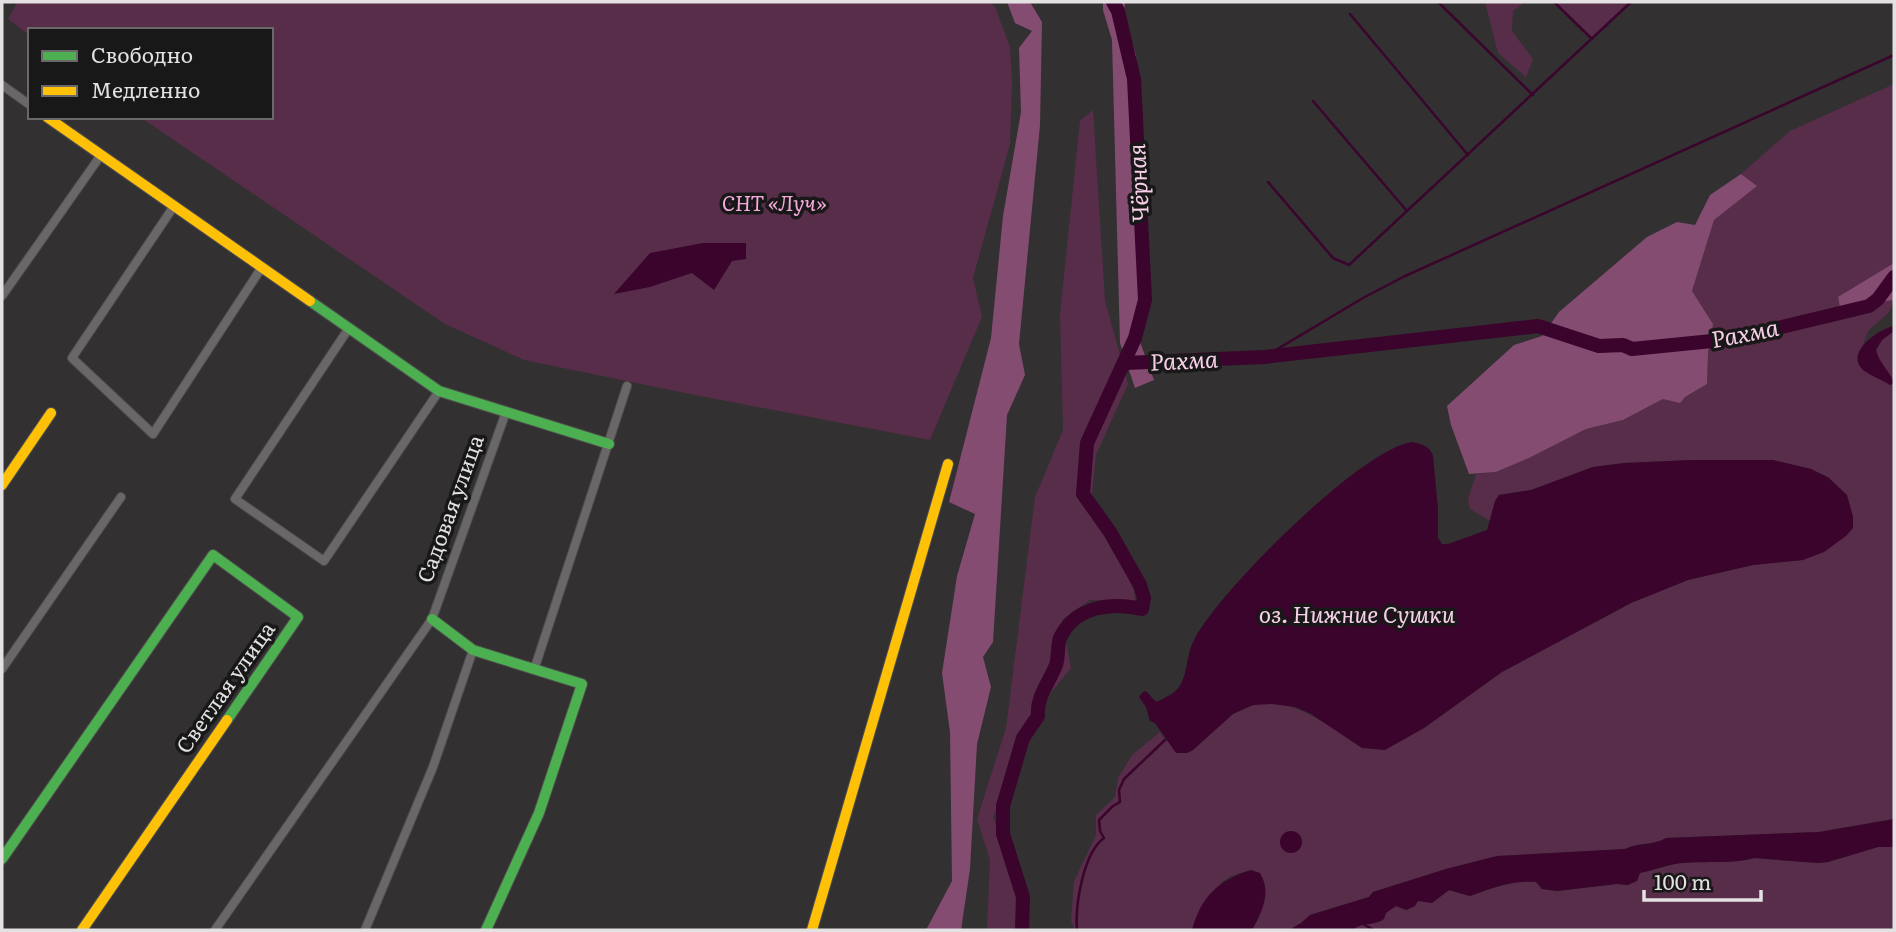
<svg xmlns="http://www.w3.org/2000/svg" width="1896" height="932" font-family="Literata,serif">
<rect width="100%" height="100%" fill="#323031"/>
<!-- green -->
<g fill="#582d49">
<path d="M17,2H990L995,7L1010,47L1012,81L1010,144L973,278L982,317L930,440L690,394L524,360L445,324L140,117H271V30H30V36L8,19Z"/>
<path d="M1485,2H1525L1513,11L1512,31L1533,59L1526,77L1498,53Z"/>
<path d="M1554,2H1631L1592,39Z"/>
<path d="M1894,84V263L1838,298L1840,308L1894,300L1889,312L1868,331L1859,357L1875,375L1890,385L1894,383V819L1819,832L1667,838C1654,845 1639,842 1625,849L1497,856L1446,869L1373,892L1369,897L1310,915L1301,923L1289,930H1252L1260,916L1251,870L1231,876L1222,882L1194,923L1192,930H1075L1071,921L1074,881L1096,835V815L1115,797L1118,778L1132,755L1160,732L1165,740L1187,753C1205,743 1216,725 1233,714C1279,684 1325,723 1362,748L1424,728L1502,672L1631,603L1688,580L1753,565L1803,560L1830,478L1811,469L1773,460H1692L1624,463L1593,467L1531,490L1499,495L1495,501L1490,521L1470,509L1468,499L1476,474L1496,472L1529,458L1586,429L1623,420L1663,399L1685,397L1707,384L1708,352L1713,324L1692,291L1714,220L1756,186L1741,174L1790,131Z"/>
<path d="M1093,110L1105,301L1128,384L1096,455L1092,493L1134,591L1135,601L1090,600L1062,620L1071,668L1032,716L993,817L1019,900V930H987L990,860L977,819L1006,728L1035,497L1063,430L1060,314L1080,121Z"/>
<path d="M1893,331H1894V382L1878,358L1876,350L1882,340Z"/>
<path d="M1878,847H1894V930H1355V928L1396,906L1416,899L1432,903L1449,890L1470,896C1492,888 1512,880 1536,882L1542,889L1557,891L1617,884L1628,885L1640,873L1679,863L1746,860L1754,858L1818,863L1828,862Z"/>
</g>
<!-- forest -->
<g fill="#854c72">
<path d="M1007,2H1030L1042,22L1040,125L1019,344L1025,375L1007,415L993,642L983,657L991,687L977,744L970,869L961,930H926L952,881L950,732L942,673L957,576L975,514L949,502L991,338L1003,216L1021,112L1019,48L1032,31L1015,23Z"/>
<path d="M1103,2H1125L1124,14L1136,55L1140,130V342L1154,380L1135,388L1120,343L1112,40L1103,10Z"/>
<path d="M1741,174L1757,186L1714,220L1692,291L1713,324L1708,352L1707,384L1685,397L1680,403L1663,399L1623,420L1586,429L1529,458L1496,472L1469,474L1451,425L1447,406L1514,345L1542,336L1559,312L1647,237L1677,222L1695,225L1710,195Z"/>
<path d="M1894,263V300L1840,308L1838,297Z"/>
</g>
<!-- water -->
<g fill="#3a042c">
<path d="M703,243H746V259L732,261L714,290L692,273L650,287L614,294L650,253Z"/>
<path d="M1894,326V331L1882,340L1876,350C1879,363 1890,371 1894,383L1890,385C1883,380 1871,376 1866,372C1841,355 1878,329 1894,326Z"/>
<path d="M1413,442C1423,445 1430,446 1433,456L1438,509V538L1442,544H1448L1487,530L1495,501L1499,495L1531,490L1593,467L1624,463L1692,460H1773L1811,469L1829,478L1847,495L1853,517V528L1846,536L1824,552L1803,560L1753,565L1688,580L1631,603L1502,672L1424,728L1385,750L1362,748L1311,714L1295,707L1272,704L1253,705L1233,714L1193,750L1187,753H1176L1155,723L1150,721L1146,707L1139,697L1143,692L1146,691L1155,701C1161,702 1162,698 1168,696C1190,686 1184,658 1194,640C1217,593 1364,446 1413,442Z"/>
<path d="M1894,819V847H1878L1828,862L1818,863L1754,858C1736,864 1704,861 1683,863C1669,864 1655,870 1640,873L1637,881L1628,885L1617,884L1557,891L1542,889L1536,882C1512,880 1492,888 1470,896L1449,890L1432,903L1418,901L1415,906L1406,910L1396,906L1386,913L1384,919C1374,926 1365,922 1355,928V930H1289L1301,923L1310,915L1369,897L1373,892L1446,869L1497,856L1625,849C1640,842 1653,846 1666,838L1819,832Z"/>
<circle cx="1291" cy="842" r="11"/>
<path d="M1251,870L1260,873C1272,893 1262,911 1252,930H1192C1201,897 1218,880 1251,870Z"/>
</g>
<g fill="none" stroke-linecap="round" stroke-linejoin="round">
<!-- stream -->
<g stroke="#3a042c" stroke-width="2.5">
<path d="M1438,2L1533,95"/>
<path d="M1554,2L1592,39"/>
<path d="M1350,14L1468,155"/>
<path d="M1313,101L1406,210"/>
<path d="M1268,182L1333,258L1349,265L1631,2"/>
<path d="M1264,357L1363,298L1403,277L1894,55"/>
<path d="M1363,924L1374,930"/>
<path d="M1077,930C1075,906 1083,853 1104,838L1100,831L1099,820L1113,806L1120,802L1119,790L1124,779L1165,740"/>
</g>
<!-- river -->
<g stroke="#3a042c" stroke-width="14">
<path d="M1125,363L1264,357L1538,326L1599,346L1623,345L1632,349L1732,339L1869,306L1878,299L1894,277"/>
<path d="M1022,930L1023,897L1003,834V806L1023,738L1038,716C1036,697 1049,683 1056,665C1059,656 1057,646 1060,638C1075,606 1111,602 1142,609L1144,598L1140,585L1110,532L1083,494L1087,443L1135,338L1145,300L1134,79L1118,11L1113,2"/>
</g>
<!-- street casing -->
<g stroke="#4e4d4e" stroke-width="10">
<g id="street">
<path d="M2,85L30,105"/>
<path d="M174,206L72,358L153,434L262,267"/>
<path d="M2,296L101,155"/>
<path d="M349,328L235,499L324,561L439,391"/>
<path d="M535,667L627,386"/>
<path d="M2,669L121,497"/>
<path d="M215,930L432,619L506,412"/>
<path d="M365,930L433,767L473,650"/>
</g>
</g>
<!-- fast casing -->
<g stroke="#4e4d4e" stroke-width="12">
<g id="fast">
<path d="M310,301L439,391L609,444"/>
<path d="M432,619L473,650L582,684L539,813L486,930"/>
<path d="M2,859L213,555L298,617L227,720"/>
</g>
</g>
<!-- slow casing -->
<g stroke="#4e4d4e" stroke-width="12">
<g id="slow">
<path d="M47,117L310,301"/>
<path d="M2,485L51,413"/>
<path d="M82,930L227,720"/>
<path d="M812,930L948,464"/>
</g>
</g>
<!-- street -->
<use href="#street" stroke="#696768" stroke-width="8"/>
<!-- fast -->
<use href="#fast" stroke="#4caf50" stroke-width="10"/>
<!-- slow -->
<use href="#slow" stroke="#ffc107" stroke-width="10"/>
</g>
<g text-anchor="middle" stroke-width="7" stroke-linejoin="round" paint-order="stroke">
<!-- park labels -->
<g font-size="21" font-style="italic" fill="#f6aada" stroke="#191819">
<text x="774" y="211">СНТ «Луч»</text>
</g>
<!-- street labels -->
<g font-size="21" fill="#e3e1e2" stroke="#191819">
<text transform="translate(451 509) rotate(-70)" y="7">Садовая улица</text>
<text transform="translate(226 688) rotate(-55)" y="7">Светлая улица</text>
</g>
<!-- water labels -->
<g font-size="23" font-style="italic" fill="#f6cfe7" stroke="#191819">
<text transform="translate(1139 183) rotate(-93)" y="8">Чёрная</text>
<text transform="translate(1745 334) rotate(-11)" y="8">Рахма</text>
<text transform="translate(1184 361) rotate(-3)" y="8">Рахма</text>
<text x="1357" y="623">оз. Нижние Сушки</text>
</g>
</g>
<!-- border -->
<rect width="1896" height="932" fill="none" stroke="#e3e1e2" stroke-width="7"/>
<!-- legend -->
<rect x="28" y="28" width="245" height="91" fill="#191819" stroke="#6a6869" stroke-width="2"/>
<rect x="42" y="51" width="35" height="10" fill="#4caf50" stroke="#6a6869" stroke-width="2"/>
<text x="91" y="63" font-size="21" fill="#e3e1e2">Свободно</text>
<rect x="42" y="86" width="35" height="10" fill="#ffc107" stroke="#6a6869" stroke-width="2"/>
<text x="91" y="98" font-size="21" fill="#e3e1e2">Медленно</text>
<!-- scale -->
<path d="M1644 890v10h117v-10" fill="none" stroke="#e3e1e2" stroke-width="3.5"/>
<text x="1654" y="890" font-size="21" fill="#e3e1e2" stroke="#191819" stroke-width="5" paint-order="stroke">100 m</text>
</svg>
